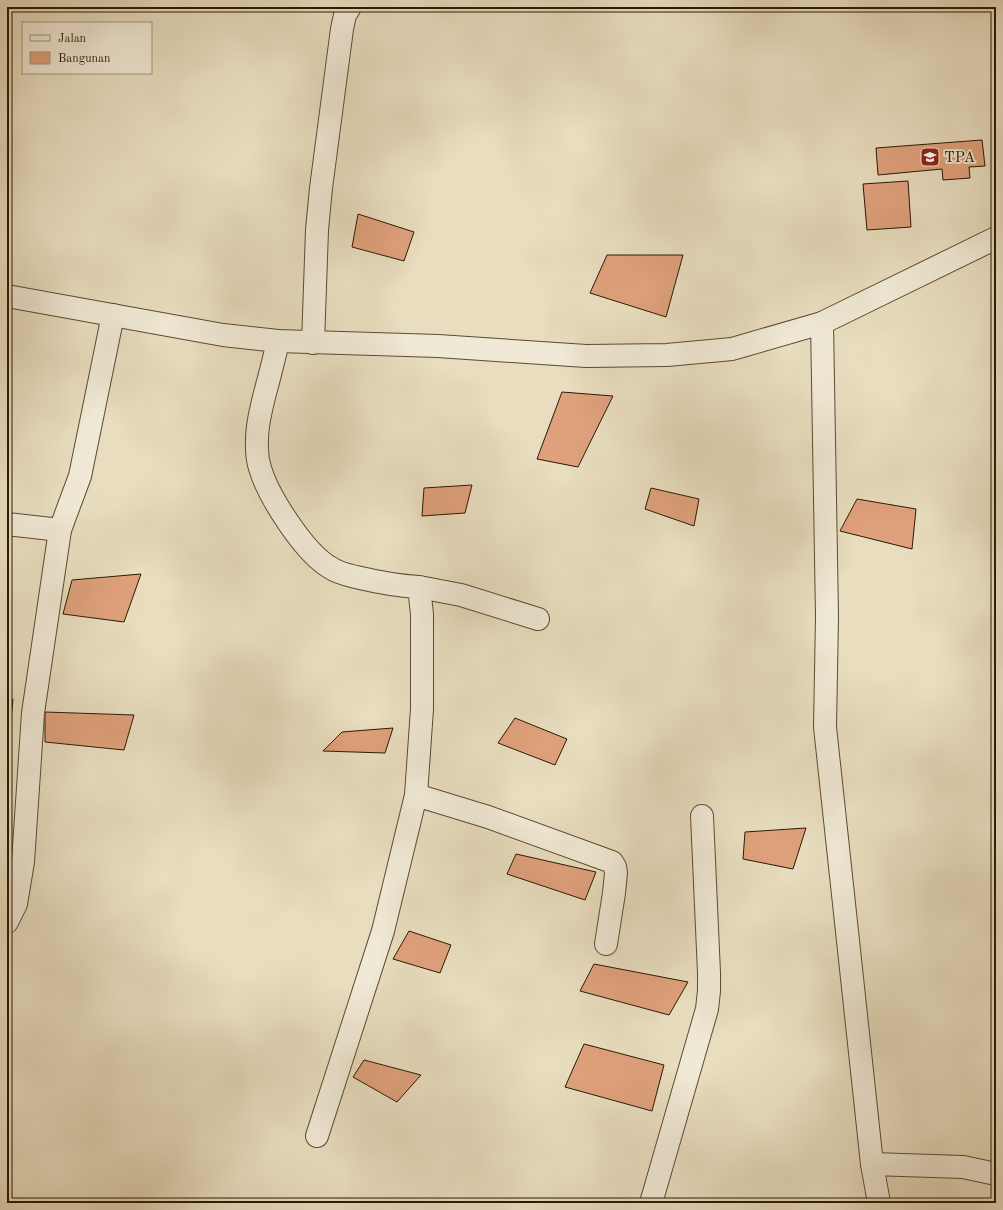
<svg xmlns="http://www.w3.org/2000/svg" width="1003" height="1210" font-family="'Old Standard TT',serif">
<rect width="100%" height="100%" fill="#e8ddbf"/>
<filter id="stains"><feTurbulence type="fractalNoise" baseFrequency=".005" numOctaves="4"/><feColorMatrix values="0 0 0 0 .2 0 0 0 0 .09 0 0 0 0 .02 0 0 0 .5 -.17"/></filter>
<radialGradient id="worn" r=".72"><stop offset=".6" stop-color="#630" stop-opacity="0"/><stop offset="1" stop-color="#630" stop-opacity=".3"/></radialGradient>
<!-- building -->
<g fill="#dfa17c" stroke="#2a1a03">
<path d="M982,140L985,166L969,167L970,178L943,180L942,169L878,175L876,148Z"/>
<path d="M908,181L911,227L867,230L863,184Z"/>
<path d="M358,214L414,232L404,261L352,247Z"/>
<path d="M607,255H683L666,317L590,293Z"/>
<path d="M562,392L613,396L578,467L537,459Z"/>
<path d="M472,485L465,513L422,516L424,488Z"/>
<path d="M651,488L699,499L694,526L645,509Z"/>
<path d="M857,499L916,509L912,549L840,531Z"/>
<path d="M141,574L124,622L63,614L72,580Z"/>
<path d="M13,699L9,742L7,741V700Z"/>
<path d="M45,712L134,715L124,750L45,742Z"/>
<path d="M515,718L567,739L555,765L498,743Z"/>
<path d="M393,728L385,753L323,751L342,732Z"/>
<path d="M806,828L793,869L743,859L745,832Z"/>
<path d="M516,854L596,872L585,900L507,874Z"/>
<path d="M409,931L451,945L440,973L393,959Z"/>
<path d="M594,964L688,982L669,1015L580,991Z"/>
<path d="M584,1044L664,1065L652,1111L565,1087Z"/>
<path d="M364,1060L421,1075L397,1102L353,1077Z"/>
</g>
<g fill="none" stroke-linecap="round" stroke-linejoin="round">
<!-- minor casing -->
<g stroke="#5a4b32" stroke-width="24">
<g id="minor">
<path d="M278,341C274,360 269,378 264,397C260,414 256,430 257,448C257,454 258,462 260,468C268,496 305,554 331,568C338,573 348,575 356,577C377,582 398,586 419,587L422,614V709L416,795L383,931L317,1136"/>
<path d="M313,343L317,230L321,188L342,29L345,15L350,7"/>
<path d="M7,524L60,530"/>
<path d="M419,587L461,595L538,619"/>
<path d="M416,795L488,817L612,862L615,867L616,873L614,893L606,944"/>
<path d="M7,922L16,904L23,862L33,713L60,530L80,476L113,315"/>
<path d="M872,1164L963,1167L996,1174"/>
<path d="M651,1203L707,1009L709,991V973L702,816"/>
</g>
</g>
<!-- tertiary casing -->
<g stroke="#5a4b32" stroke-width="24">
<g id="tertiary">
<path d="M7,296L223,335L278,341L438,346L586,356L667,355L732,349L822,323L996,238"/>
<path d="M822,323L827,616L825,727L872,1164L879,1203"/>
</g>
</g>
<!-- minor -->
<use href="#minor" stroke="#f0e9d5" stroke-width="22"/>
<!-- tertiary -->
<use href="#tertiary" stroke="#f0e9d5" stroke-width="22"/>
</g>
<!-- icons -->
<defs>
<g id="school-square" transform="scale(1)"><rect x="-9" y="-9" width="18" height="18" rx="4" fill="#8f2418" stroke="#f0e9d5"/><path d="M0-5L7-2L0 1L-7-2ZM-4 1L0 2.5L4 1V4Q0 6-4 4Z" fill="#fff"/></g>
</defs>
<g fill-rule="evenodd">
<use href="#school-square" x="930" y="157"/>
</g>
<g text-anchor="middle" stroke-width="3.5" stroke-linejoin="round" paint-order="stroke">
<!-- poi labels -->
<g font-size="15" fill="#2a1a03" stroke="#f0e9d5" text-anchor="start">
<text x="944" y="162">TPA</text>
</g>
</g>
<!-- margin -->
<rect width="1003" height="1210" fill="none" stroke="#e8ddbf" stroke-width="24"/>
<rect x="8" y="8" width="987" height="1194" fill="none" stroke="#2a1a03" stroke-width="2"/>
<rect x="12" y="12" width="979" height="1186" fill="none" stroke="#2a1a03"/>
<!-- legend -->
<rect x="22" y="22" width="130" height="52" fill="#f0e9d5" stroke="#a19681"/>
<rect x="30" y="35" width="20" height="6" fill="#f0e9d5" stroke="#a19681"/>
<text x="58" y="42" font-size="12" fill="#2a1a03">Jalan</text>
<rect x="30" y="52" width="20" height="12" fill="#dfa17c" stroke="#a19681"/>
<text x="58" y="62" font-size="12" fill="#2a1a03">Bangunan</text>
<rect width="100%" height="100%" filter="url(#stains)"/>
<rect width="100%" height="100%" fill="url(#worn)"/>
</svg>
